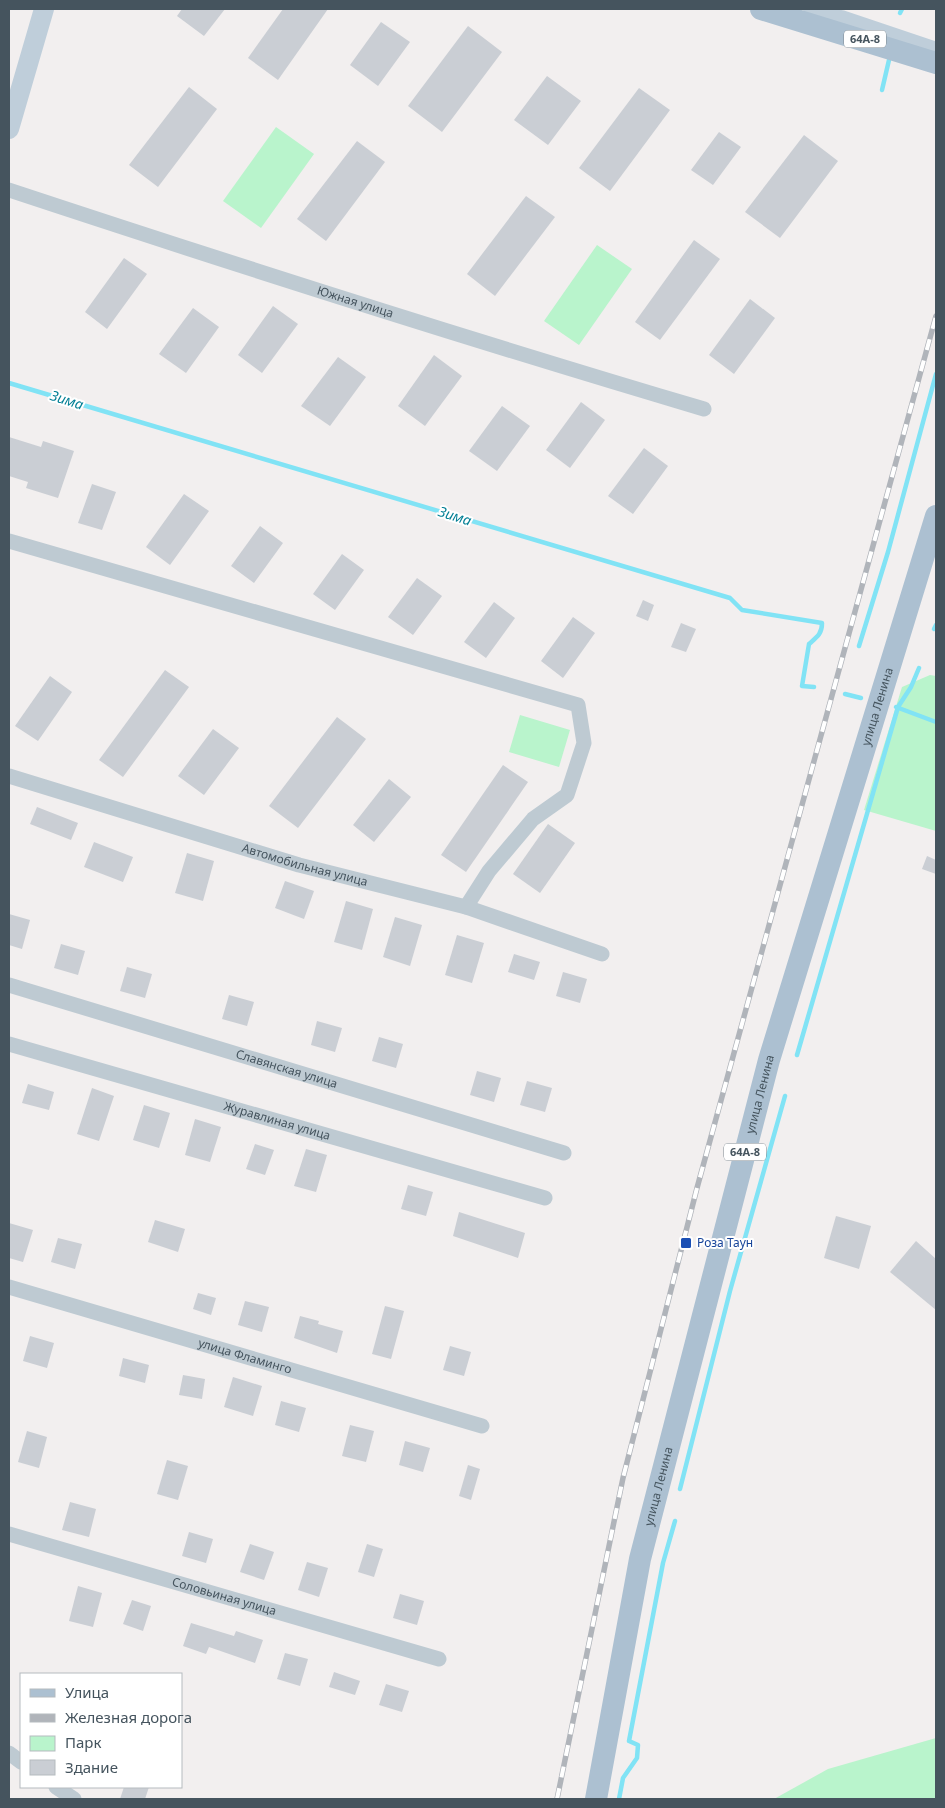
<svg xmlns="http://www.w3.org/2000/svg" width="945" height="1808" font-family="'Noto Sans',sans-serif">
<rect width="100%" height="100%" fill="#f2efef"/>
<!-- green -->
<g fill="#b9f4cc">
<path d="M276,127L314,154L261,228L223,201Z"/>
<path d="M597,245L632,269L579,345L544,321Z"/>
<path d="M930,675L936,676V831L864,810L902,687Z"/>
<path d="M520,715L570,730L559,767L509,752Z"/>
<path d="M936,1738V1799H774L828,1769Z"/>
</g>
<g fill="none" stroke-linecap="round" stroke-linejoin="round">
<!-- stream -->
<g stroke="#81e3f5" stroke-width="4.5">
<path d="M900,13L902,9"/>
<path d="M882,90L889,60"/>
<path d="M9,383L730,598L742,610L822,623C822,634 817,637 809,644L802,686L814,687"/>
<path d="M934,629L936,625"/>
<path d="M859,646L888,552L936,374"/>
<path d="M845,694L861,698"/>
<path d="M896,707L936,722"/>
<path d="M797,1055L898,707L911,687L919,668"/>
<path d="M680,1489L730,1291L785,1096"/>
<path d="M619,1799L623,1778L637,1758L638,1745L629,1741L663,1563L675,1521"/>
</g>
</g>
<!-- building -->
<g fill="#caced4">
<path d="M182,9H225L204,36L177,16Z"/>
<path d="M283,9H328L278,80L248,58Z"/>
<path d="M381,22L410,42L378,86L350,65Z"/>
<path d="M468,26L502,52L442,132L408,106Z"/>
<path d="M547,76L581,101L548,145L514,120Z"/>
<path d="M189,87L217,109L158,187L129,165Z"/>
<path d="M639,88L670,110L610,191L579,168Z"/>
<path d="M719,132L741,147L713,185L691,170Z"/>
<path d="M804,135L838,161L780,238L745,212Z"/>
<path d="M357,141L385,162L326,241L297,219Z"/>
<path d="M526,196L555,217L495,296L467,274Z"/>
<path d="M694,240L720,259L660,340L635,322Z"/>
<path d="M124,258L147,274L107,329L85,312Z"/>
<path d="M750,299L775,318L734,374L709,355Z"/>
<path d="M273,306L298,324L262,373L238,355Z"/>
<path d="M193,308L219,327L186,373L159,354Z"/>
<path d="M434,355L462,376L425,426L398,406Z"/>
<path d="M338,357L366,377L330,426L301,406Z"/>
<path d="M581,402L605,420L570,468L546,450Z"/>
<path d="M502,406L530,426L497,471L469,451Z"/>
<path d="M9,437L41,447L43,441L74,451L58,498L26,488L28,482L9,476Z"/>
<path d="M644,448L668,466L633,514L608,496Z"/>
<path d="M92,484L116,492L102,530L78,523Z"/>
<path d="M184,494L209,511L170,565L146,547Z"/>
<path d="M260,526L283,543L254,583L231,566Z"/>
<path d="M342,554L364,570L335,610L313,594Z"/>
<path d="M417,578L442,596L413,635L388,617Z"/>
<path d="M643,600L654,605L648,621L636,616Z"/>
<path d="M494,602L515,618L486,658L464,642Z"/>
<path d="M573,617L595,633L563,678L541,661Z"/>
<path d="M681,623L696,629L686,652L671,647Z"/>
<path d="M165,670L189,687L123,777L99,760Z"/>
<path d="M50,676L72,692L38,741L15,726Z"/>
<path d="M337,717L366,739L298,828L269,806Z"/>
<path d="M213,729L239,748L204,795L178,776Z"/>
<path d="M503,765L528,782L466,872L441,855Z"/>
<path d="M389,779L411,797L374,842L353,825Z"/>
<path d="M37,807L78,823L71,840L30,824Z"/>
<path d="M548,824L575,843L540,893L513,874Z"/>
<path d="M94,842L133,857L123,882L84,867Z"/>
<path d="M187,853L214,861L203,901L175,893Z"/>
<path d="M927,856L936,860V874L922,869Z"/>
<path d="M285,881L314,891L304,919L275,908Z"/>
<path d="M346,901L373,909L362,950L334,942Z"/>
<path d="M9,914L30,920L22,949L9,945Z"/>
<path d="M395,917L422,925L410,966L383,957Z"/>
<path d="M457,935L484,943L472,983L445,975Z"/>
<path d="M61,944L85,951L78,975L54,968Z"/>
<path d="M514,954L540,962L534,980L508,972Z"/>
<path d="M127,967L152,974L145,998L120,991Z"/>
<path d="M563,972L587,979L580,1003L556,996Z"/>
<path d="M229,995L254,1002L247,1026L222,1019Z"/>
<path d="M317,1021L342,1028L335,1052L311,1045Z"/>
<path d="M379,1037L403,1044L396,1068L372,1061Z"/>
<path d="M477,1071L501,1078L494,1102L470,1095Z"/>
<path d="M527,1081L552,1088L545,1112L520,1105Z"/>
<path d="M28,1084L54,1092L49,1110L22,1103Z"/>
<path d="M92,1088L114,1096L99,1141L77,1134Z"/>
<path d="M144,1105L170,1113L159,1148L133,1140Z"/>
<path d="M195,1119L221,1127L210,1162L185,1155Z"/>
<path d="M255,1144L274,1150L265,1175L246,1169Z"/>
<path d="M306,1149L327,1155L316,1192L294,1186Z"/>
<path d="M408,1185L433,1192L426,1216L401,1209Z"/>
<path d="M459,1212L525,1233L518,1258L453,1236Z"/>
<path d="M836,1216L871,1226L859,1269L824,1258Z"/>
<path d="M155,1220L185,1229L178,1252L148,1242Z"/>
<path d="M9,1223L33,1230L23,1262L9,1258Z"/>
<path d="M58,1238L82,1244L75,1269L51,1262Z"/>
<path d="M916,1241L936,1259V1310L890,1272Z"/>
<path d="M198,1293L216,1298L211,1315L193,1309Z"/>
<path d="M245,1301L269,1307L262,1332L238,1325Z"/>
<path d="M385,1306L404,1311L391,1359L372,1354Z"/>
<path d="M300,1316L319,1321L318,1324L343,1331L337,1353L294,1338Z"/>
<path d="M30,1336L54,1343L47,1368L23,1361Z"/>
<path d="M450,1346L471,1352L464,1376L443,1370Z"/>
<path d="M123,1358L149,1365L145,1383L119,1376Z"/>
<path d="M183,1375L205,1379L202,1399L179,1395Z"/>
<path d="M233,1377L262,1386L253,1416L224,1407Z"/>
<path d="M281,1401L306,1408L299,1432L275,1425Z"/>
<path d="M350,1425L374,1431L366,1462L342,1456Z"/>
<path d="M27,1431L47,1437L39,1468L18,1462Z"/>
<path d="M405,1441L430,1448L423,1472L399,1465Z"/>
<path d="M167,1460L188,1466L178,1500L157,1494Z"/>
<path d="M468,1465L480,1469L471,1500L459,1496Z"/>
<path d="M70,1502L96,1509L89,1537L62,1530Z"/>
<path d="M189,1532L213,1539L206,1563L182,1556Z"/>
<path d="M250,1544L274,1552L264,1580L240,1572Z"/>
<path d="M367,1544L383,1549L374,1577L358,1572Z"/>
<path d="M307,1562L328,1568L319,1597L298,1590Z"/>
<path d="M78,1586L102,1593L93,1627L69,1621Z"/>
<path d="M400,1594L424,1601L417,1625L393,1618Z"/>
<path d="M132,1600L151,1606L143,1631L123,1624Z"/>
<path d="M191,1623L234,1636L236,1631L263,1640L255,1663L209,1647L206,1654L183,1646Z"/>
<path d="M285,1653L308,1659L300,1686L277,1679Z"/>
<path d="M334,1672L360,1681L355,1695L329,1687Z"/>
<path d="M386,1684L409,1691L402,1712L379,1705Z"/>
<path d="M124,1787H149L145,1799H120Z"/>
</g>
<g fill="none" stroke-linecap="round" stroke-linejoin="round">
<!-- street -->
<g stroke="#becad2" stroke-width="15">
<path id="s1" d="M9,190C239,266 471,340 704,409"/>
<path d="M9,541L578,705L584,743L567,795L533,819L489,871L466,907"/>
<path id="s2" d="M9,776L299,865L466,907L602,954"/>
<path id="s3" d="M9,985L564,1153"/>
<path id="s4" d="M9,1044L545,1198"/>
<path id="s5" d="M9,1287L482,1426"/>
<path id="s6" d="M9,1534L439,1659"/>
<path d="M9,1753L21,1762"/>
<path d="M56,1787L74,1799"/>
</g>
<!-- secondary -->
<g stroke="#bfceda" stroke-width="20">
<path d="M808,19L841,20L936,52"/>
<path d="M9,129L44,9"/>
</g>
<!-- primary -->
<g stroke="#acc0d1" stroke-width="22">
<path d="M761,9L936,63"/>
<path id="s7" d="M596,1799L640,1559L769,1060L936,516"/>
</g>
<!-- rail casing -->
<g stroke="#b0b4ba" stroke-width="5.5">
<path id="rail" d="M557,1799L623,1478L697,1188L936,316"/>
</g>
<!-- rail -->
<use href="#rail" stroke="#fff" stroke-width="4" stroke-dasharray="11" stroke-linecap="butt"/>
</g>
<!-- markers -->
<rect fill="#1a4fb4" stroke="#fff" stroke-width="2" x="680" y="1237" width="12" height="12" rx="2.5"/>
<g text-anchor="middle" stroke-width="4" stroke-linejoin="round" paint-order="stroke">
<!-- shield labels -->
<g fill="#fff" stroke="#7d878e" stroke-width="1">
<rect x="844" y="30.5" width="42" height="17" rx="4"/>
<rect x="724" y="1143.5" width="42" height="17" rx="4"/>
</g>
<g font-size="11" font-weight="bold" fill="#45545e">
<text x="865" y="43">64А-8</text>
<text x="745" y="1156">64А-8</text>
</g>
<!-- street labels -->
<g font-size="12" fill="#45545e" stroke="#fff">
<text dy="4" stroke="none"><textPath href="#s1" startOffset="364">Южная улица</textPath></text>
<text dy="4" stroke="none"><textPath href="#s7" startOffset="1129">улица Ленина</textPath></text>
<text dy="4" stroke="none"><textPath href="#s2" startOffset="309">Автомобильная улица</textPath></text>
<text dy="4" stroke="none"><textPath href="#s3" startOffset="290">Славянская улица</textPath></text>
<text dy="4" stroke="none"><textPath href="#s7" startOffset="724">улица Ленина</textPath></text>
<text dy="4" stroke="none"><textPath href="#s4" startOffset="279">Журавлиная улица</textPath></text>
<text dy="4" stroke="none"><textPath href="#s5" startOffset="246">улица Фламинго</textPath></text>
<text dy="4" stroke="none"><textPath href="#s7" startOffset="319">улица Ленина</textPath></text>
<text dy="4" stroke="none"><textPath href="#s6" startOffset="224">Соловьиная улица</textPath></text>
</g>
<!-- transit labels -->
<g font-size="12" fill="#164399" stroke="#fff" text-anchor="start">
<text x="697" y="1247">Роза Таун</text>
</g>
<!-- water labels -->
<g font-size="14" font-style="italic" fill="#037f95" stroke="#fff">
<text transform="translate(67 400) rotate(17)" y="5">Зима</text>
<text transform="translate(455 516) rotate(17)" y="5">Зима</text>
</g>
</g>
<!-- border -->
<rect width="945" height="1808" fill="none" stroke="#45545e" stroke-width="20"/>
<!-- legend -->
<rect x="20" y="1673" width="162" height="115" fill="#ffffff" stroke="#b5bbbf"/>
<rect x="30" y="1689" width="25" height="8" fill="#acc0d1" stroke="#b5bbbf"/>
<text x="65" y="1698" font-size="15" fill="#45545e">Улица</text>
<rect x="30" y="1714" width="25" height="8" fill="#b0b4ba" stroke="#b5bbbf"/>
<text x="65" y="1723" font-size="15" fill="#45545e">Железная дорога</text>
<rect x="30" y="1736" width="25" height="15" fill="#b9f4cc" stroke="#b5bbbf"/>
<text x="65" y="1748" font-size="15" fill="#45545e">Парк</text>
<rect x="30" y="1760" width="25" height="15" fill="#caced4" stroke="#b5bbbf"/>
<text x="65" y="1773" font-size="15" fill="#45545e">Здание</text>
</svg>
